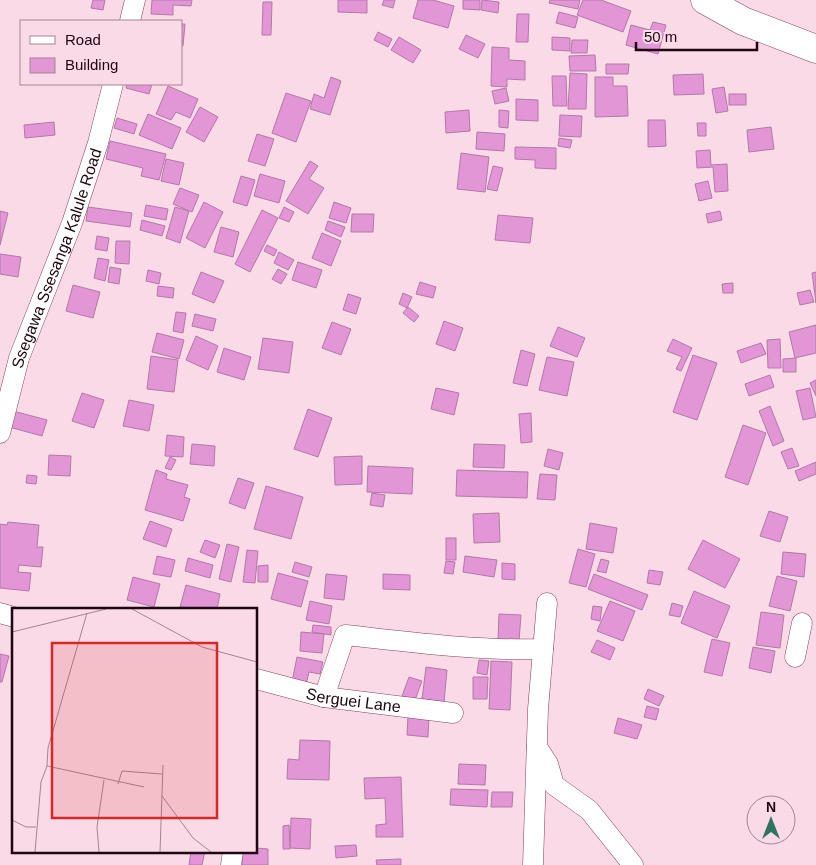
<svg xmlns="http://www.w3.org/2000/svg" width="816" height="865" font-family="Helvetica,sans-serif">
<rect width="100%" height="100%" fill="#fadae6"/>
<!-- building -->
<g fill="#e396d6" stroke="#b278a8">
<path d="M93,0H105L103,10L91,8Z"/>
<path d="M152,0H192L191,6L173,5V15L151,14Z"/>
<path d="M338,0H367V13L338,12Z"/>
<path d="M384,0H395L393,8L382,5Z"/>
<path d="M418,0H433L454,6L448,28L413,18Z"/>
<path d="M463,0H480V10L463,9Z"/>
<path d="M482,0L499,2L498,13L481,10Z"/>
<path d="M550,0H580L578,9L549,3Z"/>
<path d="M583,0H601L631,11L623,32L577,15Z"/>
<path d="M263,2H272L271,35H262Z"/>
<path d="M559,12L578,17L575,28L556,23Z"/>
<path d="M517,14H529L528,42H516Z"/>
<path d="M653,22L666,25L658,54L626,45L631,25L650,30Z"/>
<path d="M181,24H185L183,46H181Z"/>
<path d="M378,32L392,39L388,47L374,40Z"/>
<path d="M466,35L485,44L478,58L459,49Z"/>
<path d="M399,37L421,50L413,63L391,50Z"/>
<path d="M552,37L570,38V51L552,50Z"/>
<path d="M572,40H588L587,53H571Z"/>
<path d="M492,47L509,48V60L525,61V80L507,79V87L491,86Z"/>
<path d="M595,55L596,71H570L569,56Z"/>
<path d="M606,64H629L628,74H606Z"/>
<path d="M570,73L587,74L586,109H568Z"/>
<path d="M703,74L704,94L674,95L673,75Z"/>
<path d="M552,76H566L567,106H553Z"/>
<path d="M331,77L341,81L330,115L310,109L314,94L324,98Z"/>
<path d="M595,77H613V86H627L628,116L595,117Z"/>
<path d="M127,84H152L149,94L126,88Z"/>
<path d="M168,86L198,99L190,118L176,112L171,120L156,114Z"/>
<path d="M724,87L728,111L716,113L712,89Z"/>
<path d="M506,88L509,101L495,104L492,91Z"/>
<path d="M286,93L311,101L296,142L272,133Z"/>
<rect x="729" y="94" width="17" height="11"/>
<path d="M516,99L538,100V121L516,120Z"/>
<path d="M200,107L218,117L204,142L186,132Z"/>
<path d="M469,110L470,131L446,133L445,112Z"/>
<path d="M499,110L509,111L508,128L499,127Z"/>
<path d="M148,114L181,128L172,149L139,135Z"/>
<path d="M560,115L582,116L581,137L559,136Z"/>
<path d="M117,118L137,124L134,134L114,128Z"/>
<path d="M648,120H665L666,146L648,147Z"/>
<path d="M54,122L55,135L25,138L24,125Z"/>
<path d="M697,123H706V136H698Z"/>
<path d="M771,127L774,149L749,152L747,130Z"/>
<path d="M477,132L505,134L504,151L476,149Z"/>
<path d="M257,134L274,139L265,166L248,161Z"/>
<path d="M559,138L572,140L570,148L558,146Z"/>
<path d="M110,141L166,154L159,180L141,176L143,168L106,159Z"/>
<path d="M515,147L556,148V169L535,168V160L515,159Z"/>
<path d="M710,150L711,165L727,164L728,191L715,192L713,167L697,168L696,151Z"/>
<path d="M461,153L489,157L485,192L457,189Z"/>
<path d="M166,159L184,163L179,185L161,181Z"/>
<path d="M310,161L318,166L309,179L324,188L308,214L286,201Z"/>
<path d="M493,166L503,168L497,191L487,189Z"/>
<path d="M260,174L285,181L279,203L254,196Z"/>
<path d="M241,176L255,180L247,206L233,202Z"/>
<path d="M708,181L712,198L699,201L695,184Z"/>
<path d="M180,188L199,195L192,212L173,204Z"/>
<path d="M204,202L223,212L205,248L186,238Z"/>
<path d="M334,202L351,208L346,223L329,218Z"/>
<path d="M146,205L168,209L166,220L144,216Z"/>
<path d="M88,207L132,213L130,227L86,221Z"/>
<path d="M175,207L189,211L180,243L166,238Z"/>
<path d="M284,207L294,212L289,222L279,218Z"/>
<path d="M262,210L278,218L250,272L235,264Z"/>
<path d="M0,211L8,213L0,245Z"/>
<path d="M720,211L722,220L708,223L706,214Z"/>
<path d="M352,214H374L373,232H351Z"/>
<path d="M498,215L533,218L530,243L495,240Z"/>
<path d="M142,220L165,226L162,236L140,230Z"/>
<path d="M328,221L345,227L341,237L325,230Z"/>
<path d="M221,227L239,232L233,257L214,252Z"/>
<path d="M322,233L341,241L331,266L312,258Z"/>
<path d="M97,236L109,238L107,251L95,249Z"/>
<path d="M116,241H130L129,264L115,263Z"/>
<path d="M267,245L277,250L274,256L264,251Z"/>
<path d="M279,252L294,260L288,270L274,263Z"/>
<path d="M0,254L21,257L18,277L0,274Z"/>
<path d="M98,258L109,260L105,281L94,278Z"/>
<path d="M298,262L322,270L316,288L292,280Z"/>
<path d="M110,267L121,269L119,284L108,282Z"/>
<path d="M278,269L287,274L281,284L272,279Z"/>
<path d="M148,270L161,273L159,284L146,281Z"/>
<path d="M201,272L224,281L214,303L192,294Z"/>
<path d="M816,272V303L812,273Z"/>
<path d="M420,282L436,287L433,298L416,294Z"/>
<path d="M733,283V293H723L722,284Z"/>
<path d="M73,285L100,292L93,318L66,311Z"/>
<path d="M158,286L174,288L173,298L157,296Z"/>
<path d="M810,290L814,302L800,305L797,293Z"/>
<path d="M403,293L412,297L407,308L399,304Z"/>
<path d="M348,294L361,298L356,314L343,310Z"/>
<path d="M408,307L419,316L414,322L403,313Z"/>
<path d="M176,312L186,313L183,333L173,331Z"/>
<path d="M195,314L216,319L213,331L192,326Z"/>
<path d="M444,321L463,328L455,351L436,344Z"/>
<path d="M332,322L351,329L341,355L322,348Z"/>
<path d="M816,325V353L795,358L789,332Z"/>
<path d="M558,327L585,338L577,357L550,346Z"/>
<path d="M157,333L184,340L179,359L152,352Z"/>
<path d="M196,336L218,346L208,370L186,360Z"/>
<path d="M263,338L293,342L289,373L258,369Z"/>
<path d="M673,339L692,348L681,371L676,369L682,357L667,351Z"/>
<path d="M780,339L781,368H768L767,340Z"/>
<path d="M761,343L766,354L741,363L737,351Z"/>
<path d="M224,348L251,357L244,380L217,372Z"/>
<path d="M521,350L535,354L527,386L513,383Z"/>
<path d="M693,355L717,363L697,420L673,412Z"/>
<path d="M151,356L178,360L174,392L147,389Z"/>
<path d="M547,357L574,362L567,396L539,390Z"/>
<path d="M796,358V372H783V359Z"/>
<path d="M770,375L774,387L749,396L745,384Z"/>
<path d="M816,380V396L810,383Z"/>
<path d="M436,388L459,393L454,415L431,409Z"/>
<path d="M810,388L816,417L803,420L796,391Z"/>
<path d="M82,393L104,400L94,428L72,421Z"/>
<path d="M129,400L154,405L149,431L123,426Z"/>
<path d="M770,406L784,441L773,446L759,411Z"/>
<path d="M308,409L332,418L318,457L294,449Z"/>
<path d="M13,411L47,420L42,436L9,427Z"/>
<path d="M531,413L532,442L521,443L519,414Z"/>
<path d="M743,425L766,433L748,485L725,477Z"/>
<path d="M167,435L184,437L183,457L165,456Z"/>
<path d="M192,444L215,446L214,466L190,464Z"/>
<path d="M474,444L505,445L504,468L473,467Z"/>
<path d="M792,448L799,466L788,469L781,452Z"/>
<path d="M548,449L563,453L559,470L544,466Z"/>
<path d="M49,455L71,456L70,476L48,475Z"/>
<path d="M362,456V484L335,485L334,457Z"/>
<path d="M170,457L176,460L171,470L165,468Z"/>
<path d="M816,462V474L799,481L795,471Z"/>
<path d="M368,466L413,468L412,494L367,492Z"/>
<path d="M156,470L167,474L166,479L188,485L184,497L190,499L183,521L145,510Z"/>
<path d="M457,470L528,472L527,498L456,496Z"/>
<path d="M540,474L557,475L555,500L537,499Z"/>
<path d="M27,475L37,476L36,484L26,483Z"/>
<path d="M238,478L254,483L245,509L229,503Z"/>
<path d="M266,486L303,497L291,539L254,529Z"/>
<path d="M372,493L385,495L383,507L370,505Z"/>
<path d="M769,511L788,517L780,542L760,536Z"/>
<path d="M499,513L500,542L474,543L473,514Z"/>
<path d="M150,521L172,529L166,547L143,539Z"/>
<path d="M8,522L39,525L37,547H43L41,567L19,565L18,572L31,573L29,591L0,588V524L7,525Z"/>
<path d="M590,523L617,528L613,553L586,549Z"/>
<rect x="446" y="538" width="10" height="22"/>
<path d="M205,540L220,545L215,558L200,552Z"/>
<path d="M703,540L740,559L725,588L688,569Z"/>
<path d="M227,544L239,547L231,582L219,579Z"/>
<path d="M578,549L595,554L586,587L569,583Z"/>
<path d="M247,550L258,551L255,583L243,582Z"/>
<path d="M783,552L806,554L804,577L781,574Z"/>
<path d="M157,556L175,560L171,577L153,574Z"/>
<path d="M465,556L497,560L494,577L463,572Z"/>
<path d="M188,558L213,565L210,578L185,571Z"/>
<path d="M601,559L609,561L606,573L597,571Z"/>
<path d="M446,561L455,562L453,574L444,573Z"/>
<path d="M295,562L312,567L309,577L292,572Z"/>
<path d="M502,563L515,564V580L502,579Z"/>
<path d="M268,565V582H258V566Z"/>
<path d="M649,570L663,572L660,585L647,583Z"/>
<path d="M278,573L308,581L301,607L271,599Z"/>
<path d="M326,574L347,576L344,600L324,598Z"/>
<path d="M383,574L410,575V590L383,589Z"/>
<path d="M594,574L648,595L642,610L588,589Z"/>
<path d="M777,576L797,581L790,611L769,606Z"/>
<path d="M133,577L160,584L154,607L127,600Z"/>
<path d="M186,585L220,594L217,609L180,607Z"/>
<path d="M694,591L730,606L717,638L681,623Z"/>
<path d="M310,601L332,606L329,624L306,620Z"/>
<path d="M610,601L635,611L623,641L597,631Z"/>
<path d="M672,603L683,606L680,617L669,615Z"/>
<path d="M593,606L602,607L600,621L591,619Z"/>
<path d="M761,612L784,615L780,648L756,645Z"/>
<path d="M499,614L521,615L519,641L498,640Z"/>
<path d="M313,625L331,627V635L312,632Z"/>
<path d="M301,632L324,634L322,653L300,651Z"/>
<path d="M712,639L730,643L722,676L704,672Z"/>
<path d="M597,640L615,648L610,660L591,652Z"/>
<path d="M753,647L775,651L771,673L749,668Z"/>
<path d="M0,654L9,656L2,682H0Z"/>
<path d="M297,657L323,662L320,674L309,672L306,685L292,682Z"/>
<path d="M479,660L489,661L487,675L477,673Z"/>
<path d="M491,661L512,662L510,710L489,709Z"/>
<path d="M426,667L447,670L444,702L422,699Z"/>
<path d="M409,677L422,681L415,700L402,696Z"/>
<path d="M473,677H488L487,699H473Z"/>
<path d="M648,689L664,696L659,706L644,699Z"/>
<path d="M647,706L659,709L656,720L644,717Z"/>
<path d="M408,716L429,717L428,737L407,735Z"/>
<path d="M618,718L642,725L637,739L614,733Z"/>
<path d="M300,740L330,741L329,780L287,779L288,759L299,760Z"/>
<path d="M459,764L486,765L485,785L458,784Z"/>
<path d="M401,777L403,837H376V825L386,824L385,798L365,799L364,778Z"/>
<path d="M451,789L488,790L487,807L450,805Z"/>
<path d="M492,792H513L512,807H491Z"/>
<path d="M291,818L311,819L310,849L290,848Z"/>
<path d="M289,825L290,849H283V826Z"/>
<path d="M356,845L357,856L336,858L335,846Z"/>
<path d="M256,848L268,849V865H242V851H256Z"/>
<path d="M191,851H205L202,865H189Z"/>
<path d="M401,859V865H377L376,860Z"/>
</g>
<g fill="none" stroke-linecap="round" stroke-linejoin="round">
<!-- minor casing -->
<g stroke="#83415f" stroke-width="21">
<g id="minor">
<path d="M130,21L135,0"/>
<path id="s1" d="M0,433L19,358L72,223L98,143L113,84"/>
<path d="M0,613L14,617"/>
<path d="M795,657L802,623"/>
<path id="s2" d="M256,679L324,697L453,713"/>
<path d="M324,697L345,635C411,642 477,651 543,649"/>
<path d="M537,747L548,764L554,785L589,810L633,865"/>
<path d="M231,865L233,851"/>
<path d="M533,865L538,709L547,603"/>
</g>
</g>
<!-- primary casing -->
<g stroke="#83415f" stroke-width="29">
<path id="primary" d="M705,0L743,21L816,49"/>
</g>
<!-- minor -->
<use href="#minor" stroke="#fff" stroke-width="20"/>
<!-- primary -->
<use href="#primary" stroke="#fff" stroke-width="28"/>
</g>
<g text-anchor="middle" stroke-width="4.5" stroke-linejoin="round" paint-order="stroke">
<!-- street labels -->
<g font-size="16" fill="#1f0612" stroke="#fadae6">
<text dy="6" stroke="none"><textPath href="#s1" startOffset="184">Ssegawa Ssesanga Kalule Road</textPath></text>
<text dy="6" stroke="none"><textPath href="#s2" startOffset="100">Serguei Lane</textPath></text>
</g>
</g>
<!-- overview -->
<g transform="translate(12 608)">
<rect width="245" height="245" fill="#fadae6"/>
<path fill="none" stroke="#a28591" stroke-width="1" d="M120,1L190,39L245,54M0,24L94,1M35,158L132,179M106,176L110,163L150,166M150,188L181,230L199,244M0,212L14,219H24M23,244L29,174L35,158L36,140L75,5M87,244L85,219L92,172M148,244L151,157"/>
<path fill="#d62828" fill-opacity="0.15" stroke="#d62828" stroke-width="2.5" d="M40,35H205V210H40Z"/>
<rect width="245" height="245" fill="none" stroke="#1f0612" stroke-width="2.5"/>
</g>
<!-- legend -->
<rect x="20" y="20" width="162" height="65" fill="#fadae6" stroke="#a28591"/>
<rect x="30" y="36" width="25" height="8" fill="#ffffff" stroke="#a28591"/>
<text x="65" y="45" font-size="15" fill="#1f0612">Road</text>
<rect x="30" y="58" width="25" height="15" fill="#e396d6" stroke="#a28591"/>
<text x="65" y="70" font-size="15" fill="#1f0612">Building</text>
<!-- north arrow -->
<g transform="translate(771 820)"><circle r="24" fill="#fadae6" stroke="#a28591"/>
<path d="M0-4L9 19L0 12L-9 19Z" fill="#327261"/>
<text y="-8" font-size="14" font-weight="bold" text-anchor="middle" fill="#1f0612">N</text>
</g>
<!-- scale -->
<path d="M636 42v8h121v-8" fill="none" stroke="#1f0612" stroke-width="2.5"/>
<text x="644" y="42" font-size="15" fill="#1f0612" stroke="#fadae6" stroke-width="4" paint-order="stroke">50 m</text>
</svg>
